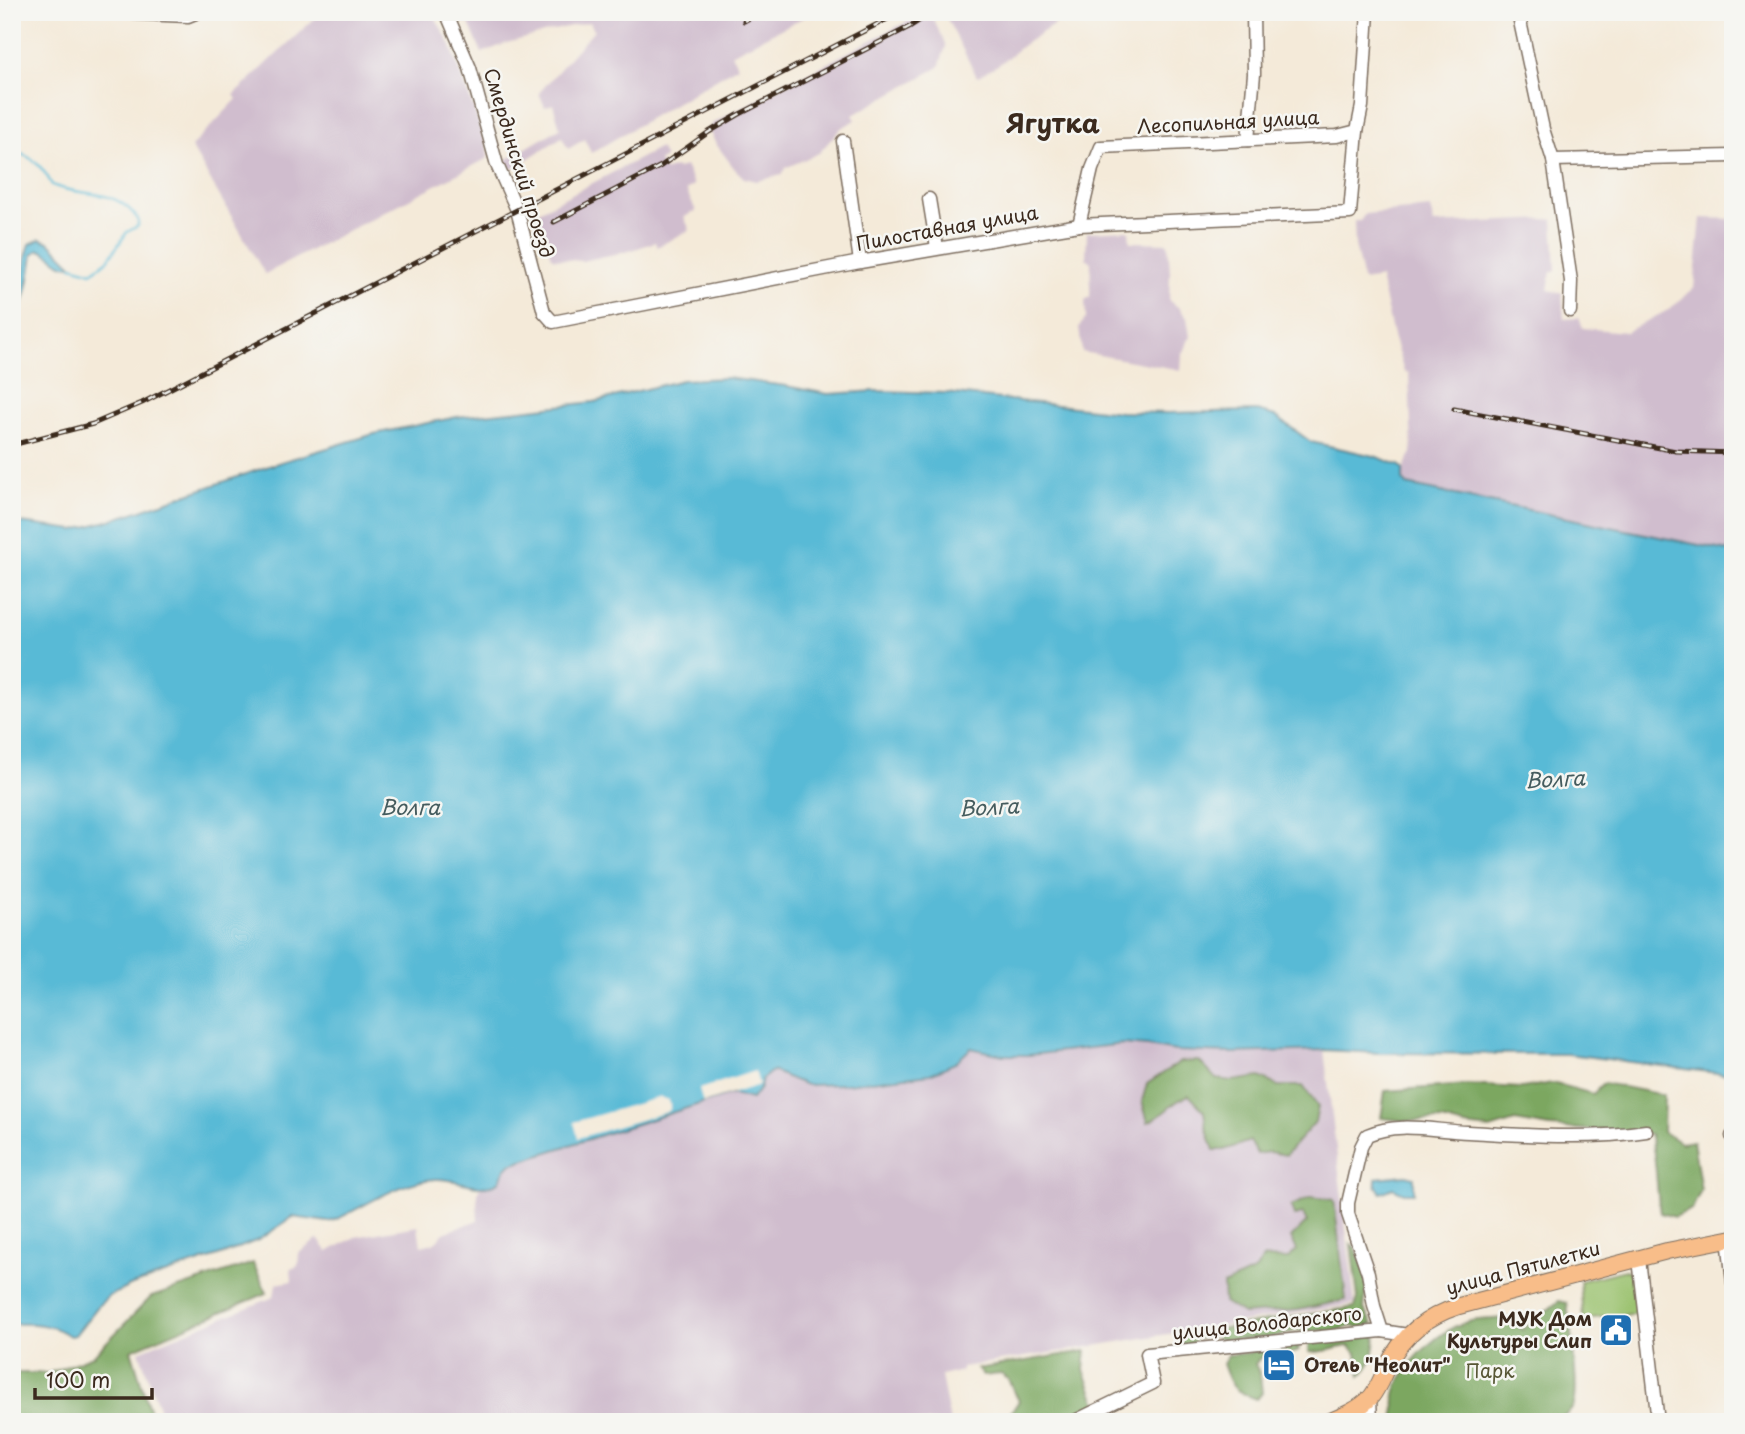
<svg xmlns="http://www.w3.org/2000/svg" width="1745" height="1434" font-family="'Playpen Sans',sans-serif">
<rect width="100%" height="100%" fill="#f6f6f2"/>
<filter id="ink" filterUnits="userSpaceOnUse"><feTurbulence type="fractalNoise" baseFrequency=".0143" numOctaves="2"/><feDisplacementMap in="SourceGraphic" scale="14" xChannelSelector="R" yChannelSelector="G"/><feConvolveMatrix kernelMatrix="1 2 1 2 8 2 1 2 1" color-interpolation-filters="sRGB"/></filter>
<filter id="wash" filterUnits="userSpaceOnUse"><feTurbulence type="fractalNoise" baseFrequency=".00686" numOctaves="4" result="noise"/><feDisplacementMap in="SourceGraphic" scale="28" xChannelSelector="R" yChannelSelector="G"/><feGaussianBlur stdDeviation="1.57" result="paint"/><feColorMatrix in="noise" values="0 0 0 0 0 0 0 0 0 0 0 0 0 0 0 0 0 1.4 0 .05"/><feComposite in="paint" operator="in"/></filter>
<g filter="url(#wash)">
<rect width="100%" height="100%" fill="#f4ead9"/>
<!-- industrial -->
<g fill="#d0bdce">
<path d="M321,12H432L450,44L487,146L488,158L265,274L191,147L237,99L234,95Z"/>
<path d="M464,12H814L731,54L738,66L591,153L585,139L568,149L562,137L510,170L506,160L560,128L553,104L545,107L539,93L594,30L590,22L562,28L507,43L482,53Z"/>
<path d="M925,12H930L946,46L939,67L853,115L856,120L841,128L819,153L785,168L782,175L756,181L744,178L734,168L716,144L708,129L713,123Z"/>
<path d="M1073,12L1023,45L1001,63L977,77L944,13Z"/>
<path d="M660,148L665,158L659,161L664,171L675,167L677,169L685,166L694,185L686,190L696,211L684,217L690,230L657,247L655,242L629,251L582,261L552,258L536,219L537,212Z"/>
<path d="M1431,208L1433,224L1553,219L1556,271H1551L1548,290L1562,293L1564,319L1579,318L1583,328L1626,332L1670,309L1694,288L1701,218L1733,219V552L1407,485L1404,482L1403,469L1412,453L1409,374L1404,372L1393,336L1380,278L1363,281L1355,245L1354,221H1360L1365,214Z"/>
<path d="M1129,230L1130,242L1168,243L1170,272L1169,301L1178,307L1187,318L1190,337L1182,354L1181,370L1082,352L1079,327L1086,318L1085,300L1090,297L1091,262L1086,258L1087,232Z"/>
<path d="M1123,1044L1148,1046L1176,1051L1232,1053L1324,1050L1355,1304L962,1367V1371L941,1376L950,1422H164L139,1351L274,1297L276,1284L292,1281L291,1269L298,1266L299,1253L318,1239L328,1252L355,1237L418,1226L421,1246L434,1243L444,1233L478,1220L477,1202L479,1188L499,1182L505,1169L510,1164L731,1094H739L747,1099L756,1096L762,1079L771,1071L806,1085L846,1084L930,1074L955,1063L971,1048L1003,1055H1029Z"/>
</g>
<!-- green -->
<path fill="#9ac16d" stroke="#6a7646" stroke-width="2" d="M1625,1270L1636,1275L1641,1313L1583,1319L1580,1281Z"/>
<!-- forest -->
<g fill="#7ba760" stroke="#5b683f" stroke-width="2">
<path d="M1199,1061L1216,1079L1232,1081L1260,1077L1278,1086H1303L1318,1107L1315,1122L1286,1155L1269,1152L1257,1154L1250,1141L1224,1150H1214L1206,1127L1204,1111L1189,1095C1169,1103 1166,1115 1148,1122L1142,1101L1147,1084L1180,1062Z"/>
<path d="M1552,1083L1593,1094L1604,1083L1664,1095L1663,1132L1681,1143L1693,1141L1701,1190L1692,1209L1674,1217L1660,1213C1656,1187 1657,1158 1650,1134L1550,1127L1515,1121L1490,1129L1464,1126L1442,1120L1405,1121L1381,1118L1385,1091L1467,1085L1522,1088Z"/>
<path d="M1311,1197L1334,1200L1346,1300L1298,1310L1243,1314L1224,1302L1223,1285L1256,1270L1263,1258L1287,1259L1297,1250L1291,1238L1307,1222L1303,1214L1294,1216L1291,1206Z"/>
<path d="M1351,1244L1356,1248L1367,1278L1364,1309L1373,1324L1361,1328L1352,1326L1332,1332L1319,1330L1308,1333L1297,1330L1280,1336L1267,1338L1224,1340L1212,1336L1197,1339L1185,1347L1180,1341V1335L1355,1307L1358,1298Z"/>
<path d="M253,1263L267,1293L131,1350L153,1422H12V1373H49L93,1356L151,1297Z"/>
<path d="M1559,1301L1567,1303C1569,1323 1581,1391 1573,1407C1568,1416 1559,1418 1551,1422H1395C1395,1413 1394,1403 1395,1394C1402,1365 1441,1327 1471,1321C1483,1319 1496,1319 1509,1318L1522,1330Z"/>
<path d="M1376,1335C1375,1351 1374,1364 1360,1376L1357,1353L1349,1346C1338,1347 1317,1354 1309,1352V1343Z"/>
<path d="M1297,1343L1299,1350C1283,1361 1270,1345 1255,1364L1260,1374L1262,1393L1257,1399C1233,1391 1231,1387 1223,1364L1228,1355L1249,1353L1261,1347Z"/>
<path d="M1086,1351L1084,1370L1102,1416L1112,1422H1017L1010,1414L1019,1401L1008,1379L1001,1374L983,1376L977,1369Z"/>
</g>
<!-- water -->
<g fill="#58bad6" stroke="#4a727a" stroke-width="2">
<path d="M40,239L49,242L73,266C57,267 53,253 39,250L33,254C29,280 27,302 12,324C12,306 20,291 23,273C25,263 26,254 30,244Z"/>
<path d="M727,378L786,386L828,394L877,391L946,393L1120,412L1168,413L1257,411L1275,416L1311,442L1374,456L1399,465L1403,469V480L1407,485L1733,552V1075L1568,1054L1379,1053L1324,1050L1232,1053L1176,1051L1148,1046L1123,1044L1029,1055H1003L971,1048L955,1063L930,1074L846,1084L806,1085L772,1071L762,1079L760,1088L752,1099L731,1094L510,1164L505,1169L499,1182C479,1193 459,1178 436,1179C400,1181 367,1205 335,1220L328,1222L293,1217L258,1240L221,1255L132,1285L109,1296L99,1305L75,1335L70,1336C51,1324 35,1323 12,1324V522L75,530L118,518L281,462L374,434L457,417L594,402L682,380Z"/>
<path d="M1406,1175L1414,1177V1193H1404L1393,1188L1381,1193L1376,1185V1178Z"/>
</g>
<!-- pier -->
<g fill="#f4ead9">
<path d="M755,1071L759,1085L703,1103L699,1089Z"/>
<path d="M660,1097L669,1100L670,1105V1110L664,1113L578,1138L574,1122Z"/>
</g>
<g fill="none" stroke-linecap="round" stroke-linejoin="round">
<!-- stream -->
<path stroke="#58bad6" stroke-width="2.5" d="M12,153C31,153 44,169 52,185C85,199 113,185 138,219V226L127,232L108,260L92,272L72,266"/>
</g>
</g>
<g filter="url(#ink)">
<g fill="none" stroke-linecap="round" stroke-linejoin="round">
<!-- minor casing -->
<g stroke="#7c6d5f" stroke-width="15">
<g id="minor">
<path d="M446,12L470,68L497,165L517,210L544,312L553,322L860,262L1079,225L1350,213L1357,131L1362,106L1368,12"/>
<path d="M1518,12L1543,129L1553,160L1571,281L1570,311"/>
<path d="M120,13L188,16L198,12"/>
<path d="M1248,140L1254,74L1253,12"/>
<path d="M843,141L860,262"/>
<path d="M1553,160L1733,156"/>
<path d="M929,199L937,248"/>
<path d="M1079,225L1092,169L1101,147L1337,136L1357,131"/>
<path d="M1732,1136H1733"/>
<path d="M1728,1238L1733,1283"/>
<path d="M1639,1259L1658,1422"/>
<path d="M1408,1335L1382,1331L1374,1306L1368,1273L1348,1214V1203L1361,1147L1367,1135C1399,1121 1434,1131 1468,1132C1527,1135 1588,1140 1646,1131"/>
<path d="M1370,1398L1371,1422"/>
<path d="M1073,1422L1153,1383L1147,1354L1382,1331"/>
</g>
</g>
<!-- major casing -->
<g stroke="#7c6d5f" stroke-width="18">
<path id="major" d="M1328,1422C1343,1416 1360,1409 1371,1397C1379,1387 1383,1374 1389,1363C1403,1334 1428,1316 1459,1306L1667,1251L1733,1238"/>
</g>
<!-- minor -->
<use href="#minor" stroke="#fff" stroke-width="12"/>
<!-- major -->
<use href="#major" stroke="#f8bd89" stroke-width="16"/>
<!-- rail casing -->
<g stroke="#3b2a1e" stroke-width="5">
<g id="rail">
<path d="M744,21L760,12"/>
<path d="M554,222L661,166L709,132L738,115L911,26L933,12"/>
<path d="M1454,409L1676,451L1733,453"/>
<path d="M12,445L93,424L142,403L901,12"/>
</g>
</g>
<!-- rail -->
<use href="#rail" stroke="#f6f6f2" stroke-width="2.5" stroke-dasharray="8" stroke-linecap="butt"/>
</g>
</g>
<!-- icons -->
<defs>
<g id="civic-square" transform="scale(1.75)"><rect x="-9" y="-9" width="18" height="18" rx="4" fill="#1f6fb2" stroke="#f6f6f2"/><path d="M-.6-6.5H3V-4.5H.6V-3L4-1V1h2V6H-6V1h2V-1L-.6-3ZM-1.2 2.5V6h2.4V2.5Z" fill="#fff"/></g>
<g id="hotel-square" transform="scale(1.75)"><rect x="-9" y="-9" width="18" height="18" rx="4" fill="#1f6fb2" stroke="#f6f6f2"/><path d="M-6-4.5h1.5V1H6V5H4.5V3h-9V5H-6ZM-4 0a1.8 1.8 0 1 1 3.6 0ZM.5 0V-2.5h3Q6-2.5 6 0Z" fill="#fff"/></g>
</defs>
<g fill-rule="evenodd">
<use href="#civic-square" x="1616" y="1330"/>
<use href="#hotel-square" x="1279" y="1365"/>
</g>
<g text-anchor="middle" stroke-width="5" stroke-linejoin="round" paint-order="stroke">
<!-- street labels -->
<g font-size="19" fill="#3b2a1e" stroke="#f6f6f2">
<text transform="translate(1228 122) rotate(-3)" y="7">Лесопильная улица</text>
<text transform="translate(519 163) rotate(73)" y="7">Смердинский проезд</text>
<text transform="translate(947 228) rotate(-10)" y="7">Пилоставная улица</text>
<text transform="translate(1523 1268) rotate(-15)" y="7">улица Пятилетки</text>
<text transform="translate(1267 1323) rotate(-6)" y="7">улица Володарского</text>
</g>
<!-- poi labels -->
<g font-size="19" font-weight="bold" fill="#3b2a1e" stroke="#f6f6f2" text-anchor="end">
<text x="1592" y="1326">МУК Дом<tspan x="1592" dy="22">Культуры Слип</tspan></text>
<text x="1304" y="1372" text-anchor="start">Отель "Неолит"</text>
</g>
<!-- park labels -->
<g font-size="19" fill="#585736" stroke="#f6f6f2">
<text x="1490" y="1378">Парк</text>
</g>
<!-- water labels -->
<g font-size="21" font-style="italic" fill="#455c5e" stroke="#f6f6f2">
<text transform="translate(1555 780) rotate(-3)" y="7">Волга</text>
<text x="410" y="815">Волга</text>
<text transform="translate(989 808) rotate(-3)" y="7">Волга</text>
</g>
<!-- district labels -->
<g font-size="26" font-weight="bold" fill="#3b2a1e" stroke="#f6f6f2">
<text x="1053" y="133">Ягутка</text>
</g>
</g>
<!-- margin -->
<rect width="1745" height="1434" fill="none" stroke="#f6f6f2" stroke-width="42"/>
<!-- scale -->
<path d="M35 1388v10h117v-10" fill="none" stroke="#3b2a1e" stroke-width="3.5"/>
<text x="46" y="1388" font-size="21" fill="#3b2a1e" stroke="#f6f6f2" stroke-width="5" paint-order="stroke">100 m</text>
</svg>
